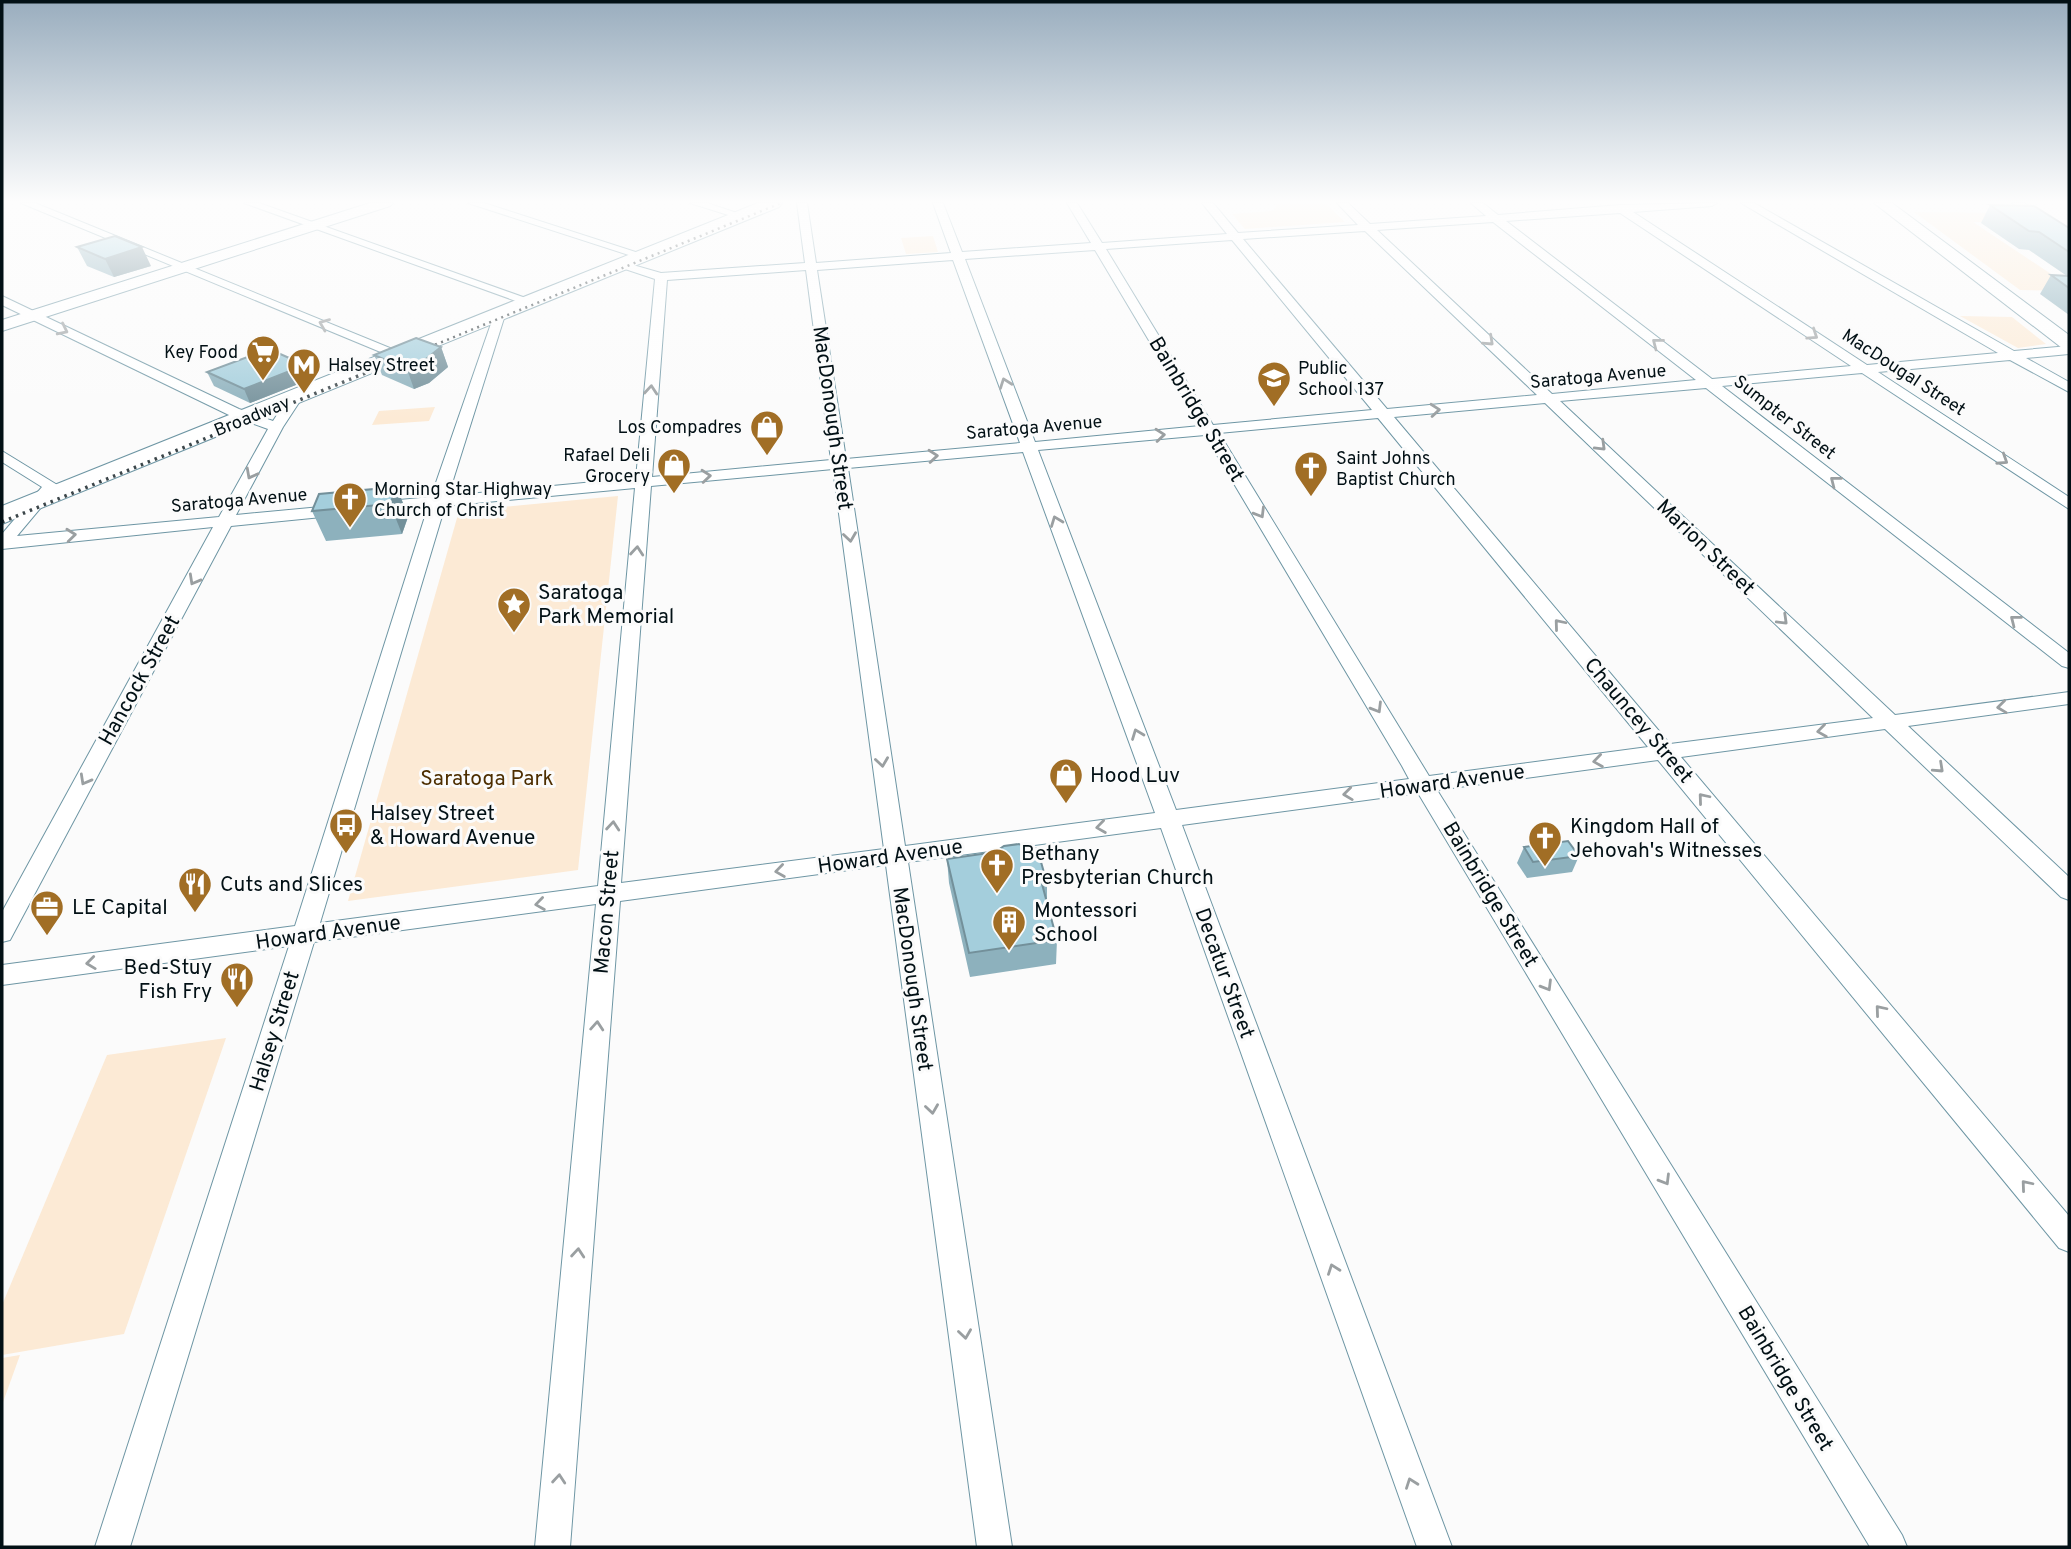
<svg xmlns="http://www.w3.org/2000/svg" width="2071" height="1549" font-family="Overpass,sans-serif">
<rect width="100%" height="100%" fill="#fbfbfb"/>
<!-- green -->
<g fill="#fcead5">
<path d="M1274,203H1325L1345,222L1245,229L1232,214L1273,211L1277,206Z"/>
<path d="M1914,212L2015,213L2028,222H1973L2069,286V291L2020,290Z"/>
<path d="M933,236L938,252L906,254L901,238Z"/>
<path d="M1960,316L2012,317L2046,344L2018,348Z"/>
<path d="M435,407L429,421L372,425L379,411Z"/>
<path d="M618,496L578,870L348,901L459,511Z"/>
<path d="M226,1038L124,1334L2,1355V1305L107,1055Z"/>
<path d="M20,1355L2,1405V1358Z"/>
</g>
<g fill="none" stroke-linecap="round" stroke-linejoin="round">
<!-- street casing -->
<g stroke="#6e96a4" stroke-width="2">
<g id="street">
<path d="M21,203H35L407,355L400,359L395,358Z"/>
<path d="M244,203H259L537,302L535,305H527Z"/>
<path d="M468,203H484L648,256L638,258Z"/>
<path d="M690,203H707L746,216L741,219Z"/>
<path d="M797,203H807L816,263L951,253L933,203H943L962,252L1091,243L1067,203H1077L1102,243L1227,234L1202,203H1213L1238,233L1358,225L1337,203H1348L1370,224L1486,216L1471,203H1483L1498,215L1620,205L1717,203L1712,206L1633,212L1867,365L1998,353L1741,203H1754L2014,351L2069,346V354L2026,358L2069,382V392L2010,360L1878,372L2069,497V509L1862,373L1722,386L2069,653V668L2062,666L1706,388L1560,401L1895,715L2069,692V704L1908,726L2069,877V900L2061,897L1885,729L1681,757L2069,1216V1252L2059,1248L1658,760L1437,790L1902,1535L1907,1547H1870L1418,793L1182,825L1452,1547H1417L1161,828L908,862L1012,1547H977L886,865L620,901L570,1547H535L596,904L314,942L130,1547H95L289,946L2,985V965L295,926L428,507L378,512L370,507L378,502L431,497L495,312L499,311L505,315L448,496L636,478L655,279L613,265L619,261L661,273L805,263ZM1620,213L1851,366L1712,379L1506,221ZM1493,222L1696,380L1552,394L1377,230ZM1365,231L1537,395L1387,409L1243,239ZM1232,240L1372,410L1213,425L1106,249ZM1095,250L1200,426L1035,442L965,259ZM953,260L1020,443L846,459L817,270ZM806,270L831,460L652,477L667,280ZM1545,403L1873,718L1670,744L1394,417ZM1378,418L1648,747L1429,776L1219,433ZM1205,435L1402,766L1409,779L1176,810L1038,450ZM1023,452L1155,813L905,846L848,468ZM833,469L884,849L621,883L651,486ZM635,488L598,886L320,923L445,506Z"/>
<path d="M2012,203H2024L2069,231V239Z"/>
<path d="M2,296L239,409L273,421L290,395H300L302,398L283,427L236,515L342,505L350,510L342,515L231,526L10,940L2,942V912L213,527L2,549V534L42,487L2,462V451L59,486L17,536L219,517L268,429L229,415L2,305Z"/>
</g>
</g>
<!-- secondary casing -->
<g stroke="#6e96a4" stroke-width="2">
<g id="secondary">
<path d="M370,203H393L390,206L2,331V320Z"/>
<path d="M1874,203H1892L2069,335V350L2062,348Z"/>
</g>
</g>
<!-- primary casing -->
<g stroke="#6e96a4" stroke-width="2">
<path id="primary" d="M758,203H782L779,207L2,524V506Z"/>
</g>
<!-- street -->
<use href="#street" fill="#fff" fill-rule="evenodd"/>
<!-- secondary -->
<use href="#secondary" fill="#fff" fill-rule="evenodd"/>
<!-- primary -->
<use href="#primary" fill="#fff" fill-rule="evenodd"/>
<!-- rail-far1 -->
<path stroke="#3c464a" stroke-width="2.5" stroke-dasharray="2 4.5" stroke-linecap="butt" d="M393,362L781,203"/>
<!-- rail -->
<path stroke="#3c464a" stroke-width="3.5" stroke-dasharray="2.5 5" stroke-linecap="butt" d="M2,522L397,360"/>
</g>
<!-- wall -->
<g fill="#8db1bd">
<path d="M1990,205L2069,228V315L2040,294L2051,275L2067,276L2029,250L2019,249L1981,223Z"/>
<path d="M77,247L151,266L114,277L87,266Z"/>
<path d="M441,347L448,367L429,383L414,389L382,375L374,355Z"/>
<path d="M305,365L311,379L250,403L214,386L207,372Z"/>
<path d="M397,487L408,517L402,534L326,541L312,511Z"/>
<path d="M1524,847L1579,856L1572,872L1527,878L1517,863Z"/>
<path d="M995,852L1047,883V901L1057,940L1056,964L970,977L949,883L947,859Z"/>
</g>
<!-- shaded-wall -->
<g fill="#73909a">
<path d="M142,247L151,266L114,277L105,259Z"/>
<path d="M441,347L448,367L429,383L414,389L407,369Z"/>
<path d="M305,365L311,379L250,403L244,389Z"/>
<path d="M397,487L408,517L402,534L390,504Z"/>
</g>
<!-- building -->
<g fill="#a4cedc" stroke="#73909a" stroke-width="2">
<path d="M1990,205L2034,206L2069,228V252L2039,232L2029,231Z"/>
<path d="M115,236L142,247L105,259L77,247Z"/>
<path d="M2051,275L2069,276V288Z"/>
<path d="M416,338L441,347L422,362L407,369L374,355Z"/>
<path d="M269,349L305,365L244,389L207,372Z"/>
<path d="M397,487L390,504L312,511L319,494Z"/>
<path d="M1568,841L1579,856L1533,862L1524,847Z"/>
<path d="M1019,844L1028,849L1037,848L1047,883L1042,884L1057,940L969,953L947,859L995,852L1004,846Z"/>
</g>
<!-- one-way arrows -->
<defs><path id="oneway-chevron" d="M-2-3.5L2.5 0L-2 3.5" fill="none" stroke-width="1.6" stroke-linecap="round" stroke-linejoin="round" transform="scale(1.75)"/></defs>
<g stroke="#9a9fa1">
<use href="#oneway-chevron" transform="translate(324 324) rotate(-158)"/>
<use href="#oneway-chevron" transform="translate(63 330) rotate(26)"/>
<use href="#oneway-chevron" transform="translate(1813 335) rotate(34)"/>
<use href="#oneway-chevron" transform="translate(1489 341) rotate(43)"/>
<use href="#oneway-chevron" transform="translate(1657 343) rotate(-142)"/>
<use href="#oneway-chevron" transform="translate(1005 383) rotate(-110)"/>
<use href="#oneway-chevron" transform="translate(651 390) rotate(-85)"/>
<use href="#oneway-chevron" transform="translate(1435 410) rotate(-5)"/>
<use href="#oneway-chevron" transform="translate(1160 435) rotate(-5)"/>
<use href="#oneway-chevron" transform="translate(1601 446) rotate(44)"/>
<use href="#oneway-chevron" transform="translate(933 456) rotate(-5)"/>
<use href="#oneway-chevron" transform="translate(2003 460) rotate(33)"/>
<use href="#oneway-chevron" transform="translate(251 474) rotate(118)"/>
<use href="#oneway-chevron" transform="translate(706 476) rotate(-5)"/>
<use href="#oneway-chevron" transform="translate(1835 481) rotate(-142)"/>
<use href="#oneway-chevron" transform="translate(1260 513) rotate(59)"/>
<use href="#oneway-chevron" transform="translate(1056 521) rotate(-111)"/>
<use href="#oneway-chevron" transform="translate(71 535) rotate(-6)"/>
<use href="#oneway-chevron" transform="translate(850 537) rotate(82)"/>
<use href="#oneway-chevron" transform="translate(637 551) rotate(-85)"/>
<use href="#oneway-chevron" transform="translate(194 580) rotate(119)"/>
<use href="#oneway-chevron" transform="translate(1783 620) rotate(44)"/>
<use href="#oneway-chevron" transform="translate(2015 620) rotate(-142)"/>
<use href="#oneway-chevron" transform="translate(1559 624) rotate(-130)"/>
<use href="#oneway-chevron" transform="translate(2002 707) rotate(173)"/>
<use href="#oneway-chevron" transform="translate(1377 708) rotate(59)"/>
<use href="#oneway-chevron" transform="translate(1822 731) rotate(172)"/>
<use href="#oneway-chevron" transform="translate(1137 734) rotate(-111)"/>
<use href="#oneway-chevron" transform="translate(1598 761) rotate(172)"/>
<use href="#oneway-chevron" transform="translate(882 762) rotate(82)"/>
<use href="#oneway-chevron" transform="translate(1939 768) rotate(43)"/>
<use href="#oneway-chevron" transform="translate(85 780) rotate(119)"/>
<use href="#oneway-chevron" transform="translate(1348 794) rotate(173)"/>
<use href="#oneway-chevron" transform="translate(1703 798) rotate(-130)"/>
<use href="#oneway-chevron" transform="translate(613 826) rotate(-85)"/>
<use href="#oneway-chevron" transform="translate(1101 827) rotate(172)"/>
<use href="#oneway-chevron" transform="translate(780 871) rotate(172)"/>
<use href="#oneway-chevron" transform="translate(540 904) rotate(172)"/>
<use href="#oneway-chevron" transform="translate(91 963) rotate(173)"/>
<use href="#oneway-chevron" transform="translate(1547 986) rotate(59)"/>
<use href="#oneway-chevron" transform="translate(1880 1010) rotate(-130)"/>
<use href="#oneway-chevron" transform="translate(597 1026) rotate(-86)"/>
<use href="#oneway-chevron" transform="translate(932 1109) rotate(82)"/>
<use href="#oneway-chevron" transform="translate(1665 1180) rotate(59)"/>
<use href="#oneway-chevron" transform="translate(2026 1185) rotate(-130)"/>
<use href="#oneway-chevron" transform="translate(578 1253) rotate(-85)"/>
<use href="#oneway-chevron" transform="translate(1333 1269) rotate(-110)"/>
<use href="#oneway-chevron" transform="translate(965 1334) rotate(82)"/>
<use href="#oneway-chevron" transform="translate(559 1479) rotate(-85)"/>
<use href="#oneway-chevron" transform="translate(1411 1483) rotate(-110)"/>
</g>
<!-- sky -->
<linearGradient id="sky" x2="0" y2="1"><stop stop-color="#99adbe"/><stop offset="0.48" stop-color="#fdfdfd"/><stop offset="1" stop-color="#fdfdfd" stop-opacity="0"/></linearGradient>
<rect width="2071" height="420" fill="url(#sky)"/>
<!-- icons -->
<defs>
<g id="supermarket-pin" transform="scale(1.75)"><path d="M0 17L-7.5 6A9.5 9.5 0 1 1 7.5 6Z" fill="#a16e25" stroke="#fbfbfb"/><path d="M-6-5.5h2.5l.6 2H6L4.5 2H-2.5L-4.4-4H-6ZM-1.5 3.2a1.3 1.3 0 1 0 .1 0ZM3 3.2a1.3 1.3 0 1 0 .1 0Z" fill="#fff"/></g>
<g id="metro-pin" transform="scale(1.75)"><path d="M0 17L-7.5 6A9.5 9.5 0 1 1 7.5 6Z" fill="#a16e25" stroke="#fbfbfb"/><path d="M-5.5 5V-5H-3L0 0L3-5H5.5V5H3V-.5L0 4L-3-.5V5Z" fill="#fff"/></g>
<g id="school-pin" transform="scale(1.75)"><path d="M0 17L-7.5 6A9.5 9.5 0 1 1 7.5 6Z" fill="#a16e25" stroke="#fbfbfb"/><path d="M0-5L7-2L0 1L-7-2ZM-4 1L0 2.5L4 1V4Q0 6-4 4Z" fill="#fff"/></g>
<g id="shop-pin" transform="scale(1.75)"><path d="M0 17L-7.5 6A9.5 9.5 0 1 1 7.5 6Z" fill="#a16e25" stroke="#fbfbfb"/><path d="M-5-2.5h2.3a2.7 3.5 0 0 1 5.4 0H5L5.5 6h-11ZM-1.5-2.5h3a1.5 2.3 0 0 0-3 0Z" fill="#fff"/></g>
<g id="church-pin" transform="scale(1.75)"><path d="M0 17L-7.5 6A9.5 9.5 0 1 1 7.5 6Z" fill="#a16e25" stroke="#fbfbfb"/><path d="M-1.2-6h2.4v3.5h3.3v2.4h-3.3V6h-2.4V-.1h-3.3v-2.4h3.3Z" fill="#fff"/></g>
<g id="sight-pin" transform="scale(1.75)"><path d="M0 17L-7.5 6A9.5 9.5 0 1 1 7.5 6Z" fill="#a16e25" stroke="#fbfbfb"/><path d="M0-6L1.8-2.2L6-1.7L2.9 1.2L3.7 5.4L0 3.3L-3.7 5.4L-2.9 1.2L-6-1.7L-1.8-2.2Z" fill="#fff"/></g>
<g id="bus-pin" transform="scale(1.75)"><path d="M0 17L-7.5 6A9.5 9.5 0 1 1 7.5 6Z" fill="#a16e25" stroke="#fbfbfb"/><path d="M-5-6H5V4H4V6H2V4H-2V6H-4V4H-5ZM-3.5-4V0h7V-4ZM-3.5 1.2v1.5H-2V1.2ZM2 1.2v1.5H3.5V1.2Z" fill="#fff"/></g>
<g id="restaurant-pin" transform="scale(1.75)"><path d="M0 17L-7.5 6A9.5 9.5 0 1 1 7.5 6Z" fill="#a16e25" stroke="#fbfbfb"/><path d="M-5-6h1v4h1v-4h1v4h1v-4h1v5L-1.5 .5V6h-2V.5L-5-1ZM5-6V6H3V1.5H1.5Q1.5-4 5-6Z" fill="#fff"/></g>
<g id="office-pin" transform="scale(1.75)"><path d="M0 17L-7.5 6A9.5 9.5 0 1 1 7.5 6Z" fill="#a16e25" stroke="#fbfbfb"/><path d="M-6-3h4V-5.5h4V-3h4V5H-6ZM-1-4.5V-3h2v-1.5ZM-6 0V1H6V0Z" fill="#fff"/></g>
<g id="building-pin" transform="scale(1.75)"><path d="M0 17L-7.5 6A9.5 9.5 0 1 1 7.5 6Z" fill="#a16e25" stroke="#fbfbfb"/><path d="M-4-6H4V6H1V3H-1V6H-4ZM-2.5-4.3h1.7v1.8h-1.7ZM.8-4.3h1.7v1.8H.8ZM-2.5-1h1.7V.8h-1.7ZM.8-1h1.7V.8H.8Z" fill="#fff"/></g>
</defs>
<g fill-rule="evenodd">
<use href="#supermarket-pin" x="263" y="352"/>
<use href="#metro-pin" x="304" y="365"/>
<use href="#school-pin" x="1274" y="378"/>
<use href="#shop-pin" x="767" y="427"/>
<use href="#shop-pin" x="674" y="465"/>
<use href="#church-pin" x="1311" y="468"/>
<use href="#church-pin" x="350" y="499"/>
<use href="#sight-pin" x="514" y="604"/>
<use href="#shop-pin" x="1066" y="775"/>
<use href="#bus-pin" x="346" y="825"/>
<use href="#church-pin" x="1545" y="838"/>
<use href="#church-pin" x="997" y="865"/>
<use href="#restaurant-pin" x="195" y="884"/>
<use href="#office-pin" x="47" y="907"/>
<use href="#building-pin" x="1009" y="922"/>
<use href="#restaurant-pin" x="237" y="979"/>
</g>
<g text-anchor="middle" stroke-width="6" stroke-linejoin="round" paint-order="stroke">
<!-- far-poi labels -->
<g font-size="18" fill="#021015" stroke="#fbfbfb" text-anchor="start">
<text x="238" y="358" text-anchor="end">Key Food</text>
<text x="328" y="371">Halsey Street</text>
<text x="1298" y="374">Public<tspan x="1298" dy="21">School 137</tspan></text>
<text x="742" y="433" text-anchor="end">Los Compadres</text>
<text x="650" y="461" text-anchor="end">Rafael Deli<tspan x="650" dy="21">Grocery</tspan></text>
<text x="1336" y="464">Saint Johns<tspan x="1336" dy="21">Baptist Church</tspan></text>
<text x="374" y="495">Morning Star Highway<tspan x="374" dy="21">Church of Christ</tspan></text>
</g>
<!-- far-street labels -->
<g font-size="18" fill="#021015" stroke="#fbfbfb">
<text transform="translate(1904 372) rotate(33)" y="6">MacDougal Street</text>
<text transform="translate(1598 376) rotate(-5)" y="6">Saratoga Avenue</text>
<text transform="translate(252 416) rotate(-22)" y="6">Broadway</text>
<text transform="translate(1785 417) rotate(38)" y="6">Sumpter Street</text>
<text transform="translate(1034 427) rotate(-5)" y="6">Saratoga Avenue</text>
<text transform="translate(239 500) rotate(-5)" y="6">Saratoga Avenue</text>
</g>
<!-- street labels -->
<g font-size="21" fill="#021015" stroke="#fbfbfb">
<text transform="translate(1197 409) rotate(59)" y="7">Bainbridge Street</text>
<text transform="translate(833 418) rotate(82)" y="7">MacDonough Street</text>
<text transform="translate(1706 547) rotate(44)" y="7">Marion Street</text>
<text transform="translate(139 680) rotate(-61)" y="7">Hancock Street</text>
<text transform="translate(1639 720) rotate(50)" y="7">Chauncey Street</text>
<text transform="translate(1452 781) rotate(-8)" y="7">Howard Avenue</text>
<text transform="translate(890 856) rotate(-8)" y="7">Howard Avenue</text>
<text transform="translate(1491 894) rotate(59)" y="7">Bainbridge Street</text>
<text transform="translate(606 912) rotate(-85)" y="7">Macon Street</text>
<text transform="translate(328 932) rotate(-8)" y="7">Howard Avenue</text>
<text transform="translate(1225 973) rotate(70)" y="7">Decatur Street</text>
<text transform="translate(913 979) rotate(82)" y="7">MacDonough Street</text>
<text transform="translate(274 1031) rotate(-73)" y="7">Halsey Street</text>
<text transform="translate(1786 1378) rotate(59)" y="7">Bainbridge Street</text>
</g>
<!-- poi labels -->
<g font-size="21" fill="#021015" stroke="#fbfbfb" text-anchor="start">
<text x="538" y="599">Saratoga<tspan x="538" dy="24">Park Memorial</tspan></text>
<text x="1090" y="782">Hood Luv</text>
<text x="370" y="820">Halsey Street<tspan x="370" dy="24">&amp; Howard Avenue</tspan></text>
<text x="1570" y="833">Kingdom Hall of<tspan x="1570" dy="24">Jehovah's Witnesses</tspan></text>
<text x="1021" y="860">Bethany<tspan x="1021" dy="24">Presbyterian Church</tspan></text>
<text x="220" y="891">Cuts and Slices</text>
<text x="72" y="914">LE Capital</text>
<text x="1034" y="917">Montessori<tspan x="1034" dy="24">School</tspan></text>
<text x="212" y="974" text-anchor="end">Bed-Stuy<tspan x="212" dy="24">Fish Fry</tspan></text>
</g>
<!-- park labels -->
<g font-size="21" fill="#4d2e00" stroke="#fbfbfb">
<text x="487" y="785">Saratoga Park</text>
</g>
</g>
<!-- border -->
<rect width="2071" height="1549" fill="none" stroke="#021015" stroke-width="7"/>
</svg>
